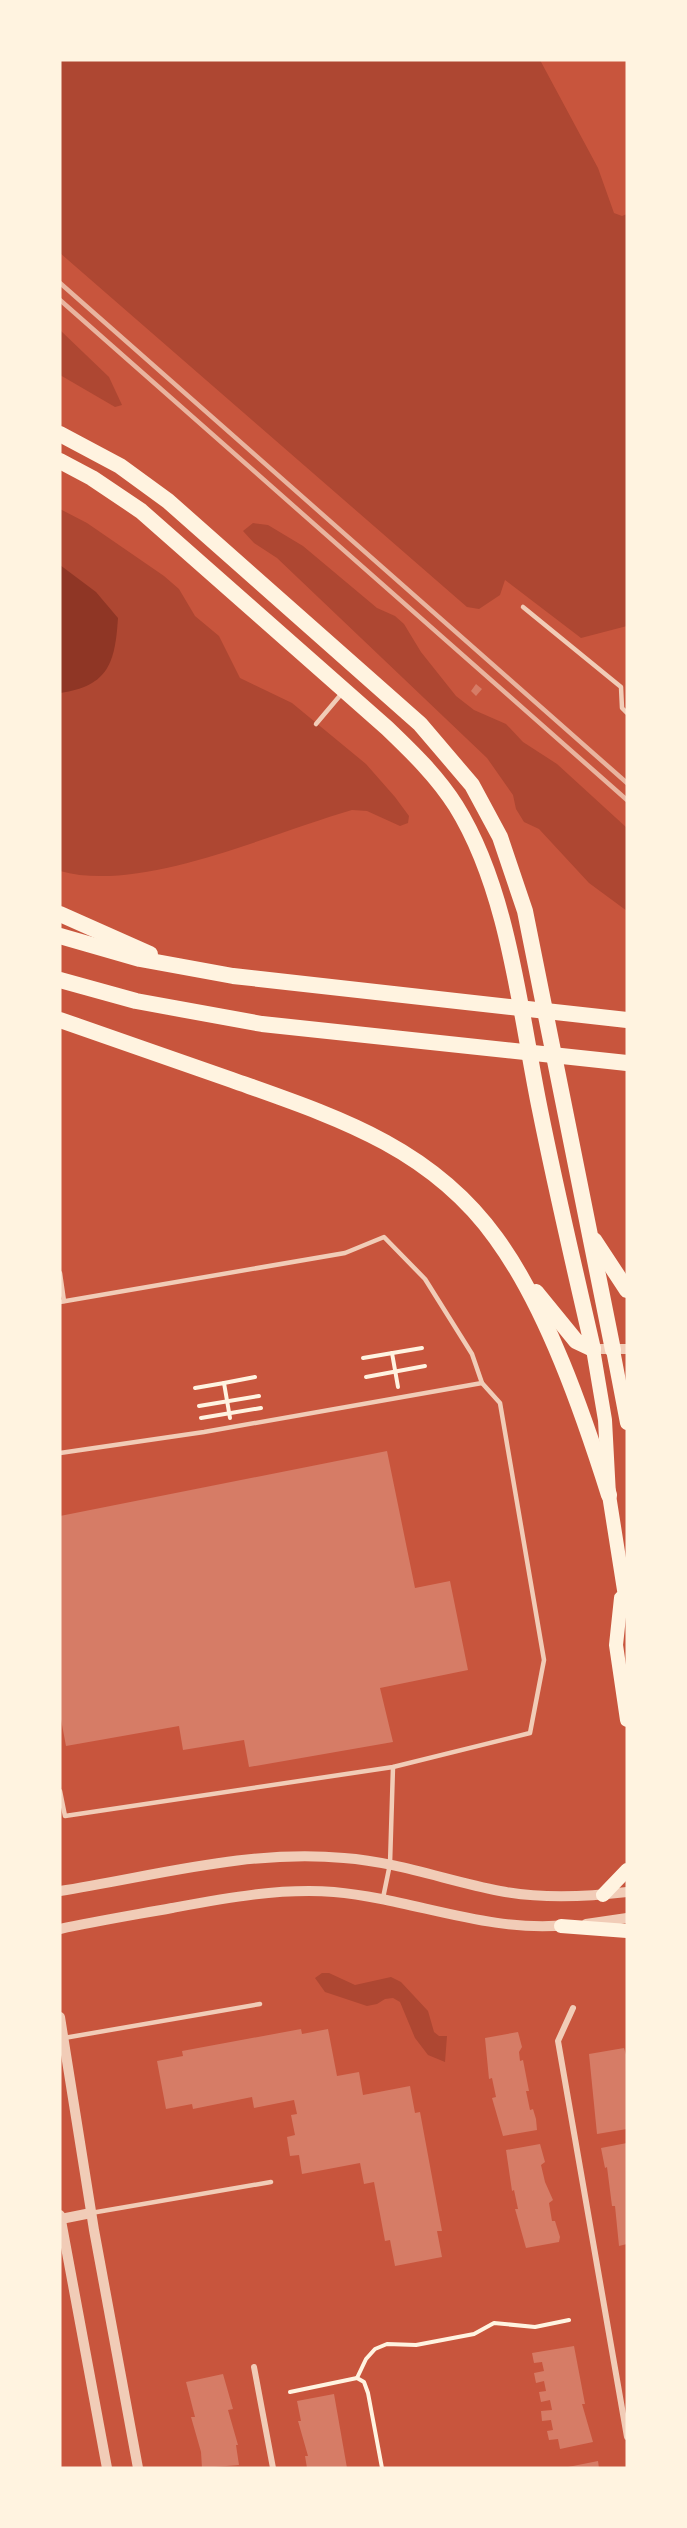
<svg xmlns="http://www.w3.org/2000/svg" width="687" height="2528" font-family="'Fira Sans',sans-serif">
<rect width="100%" height="100%" fill="#c8553d"/>
<!-- green -->
<g fill="#ae4732">
<path d="M60,60H540L598,168L614,213L622,216L627,214V626L581,638L505,580L500,595L479,609L467,607L60,253Z"/>
<path d="M60,330L109,377L122,405L115,407L60,375Z"/>
<path d="M60,509L87,523L164,576L179,589L195,616L219,636L240,678L292,703L366,764L395,797L409,816L408,823L400,826L367,811L352,810C271,833 141,894 60,871Z"/>
<path d="M253,523L268,525L303,546L377,608L395,616L404,624L421,652L456,696L474,710L506,724L523,742L557,764L627,828V911L589,883L539,829L524,822L516,809L513,795L487,758L277,558L254,543L243,531Z"/>
<path d="M322,1973H329L355,1985L391,1977L401,1982L428,2011L434,2032L439,2036H447L445,2062L428,2055L415,2038L400,2002L393,1998L385,1999L377,2004L367,2006L325,1992L315,1978Z"/>
</g>
<!-- water -->
<path fill="#8f3625" d="M60,565L96,592L118,618C115,662 109,686 60,693Z"/>
<!-- building -->
<g fill="#d67c66">
<path d="M476,684L482,689L476,696L471,691Z"/>
<path d="M387,1451L415,1588L450,1581L468,1670L380,1688L393,1742L249,1767L244,1740L183,1750L179,1726L66,1746L60,1714V1516Z"/>
<path d="M301,2029L302,2034L328,2029L337,2076L359,2072L363,2095L410,2086L415,2113L420,2112L442,2231H437L442,2257L395,2266L390,2240L385,2241L374,2182L364,2184L360,2163L302,2174L299,2155L290,2156L287,2137L295,2135L291,2115L297,2114L294,2100L254,2108L252,2097L193,2109L192,2104L166,2109L157,2061L183,2056L182,2051Z"/>
<path d="M518,2032L522,2047L519,2052L520,2061L523,2060L529,2091H526L530,2110L533,2109L536,2119L537,2130L503,2136L492,2098L496,2097L492,2078L489,2079L485,2038Z"/>
<path d="M624,2048L627,2058V2129L597,2134L589,2054Z"/>
<path d="M627,2143V2244L619,2246L615,2206H612L607,2167L605,2168L601,2148Z"/>
<path d="M540,2144L545,2162L541,2165L545,2182L553,2200L549,2203L552,2221H555L560,2237L559,2242L526,2248L515,2209H518L514,2190L512,2191L506,2150Z"/>
<path d="M574,2346L585,2404H582L593,2442L560,2449L558,2439L549,2440L547,2431L553,2430L551,2420L542,2421L541,2411L552,2410L550,2400L541,2402L539,2392L546,2391L544,2381L536,2383L534,2373L544,2371L542,2362L534,2363L532,2353Z"/>
<path d="M223,2374L233,2409L228,2410L238,2445H236L239,2465L202,2468L201,2452L191,2417H195L186,2382Z"/>
<path d="M334,2394L347,2468H307L305,2456H308L298,2421H301L297,2401Z"/>
<path d="M598,2461L599,2468H568V2467Z"/>
</g>
<g fill="none" stroke-linecap="round" stroke-linejoin="round">
<!-- path -->
<g stroke="#fff3e0" stroke-width="4">
<path d="M392,1353L398,1387"/>
<path d="M363,1358L422,1348"/>
<path d="M366,1377L425,1366"/>
<path d="M224,1383L255,1377"/>
<path d="M195,1388L224,1383L230,1418"/>
<path d="M199,1406L259,1396"/>
<path d="M201,1418L261,1408"/>
<path d="M290,2392L357,2378"/>
<path d="M382,2468L368,2393L364,2382L357,2378L366,2359L375,2349L387,2344L416,2345L474,2334L494,2323L535,2327L569,2320"/>
</g>
<!-- service -->
<g stroke="#f1ccb7" stroke-width="4.5">
<path d="M523,607L621,687L622,708L627,713"/>
<path d="M316,724L343,692"/>
<path d="M60,1273L64,1301"/>
<path d="M60,1302L345,1253L384,1237L425,1279L472,1354L482,1383L500,1403L544,1660L530,1733L393,1767L65,1816L60,1791"/>
<path d="M60,1453L204,1432L482,1383"/>
<path d="M383,1898L390,1864L393,1767"/>
<path d="M64,2038L260,2004"/>
<path d="M91,2213L271,2182"/>
</g>
<!-- minor -->
<g stroke="#f1ccb7" stroke-width="6">
<path d="M573,2008L558,2041L627,2437"/>
<path d="M254,2367L273,2468"/>
</g>
<!-- tertiary -->
<g stroke="#f1ccb7" stroke-width="10">
<path d="M593,1349H627"/>
<path d="M60,1891C155,1876 248,1849 344,1858C398,1862 448,1881 500,1891C542,1899 585,1897 627,1892"/>
<path d="M586,1924L627,1918"/>
<path d="M60,1929C97,1921 134,1915 172,1908C226,1898 279,1888 334,1892C413,1899 487,1933 567,1925"/>
<path d="M60,2017L94,2230L138,2468"/>
<path d="M60,2215L107,2468"/>
<path d="M61,2219L91,2213"/>
</g>
<!-- primary -->
<g stroke="#fff3e0" stroke-width="14">
<path d="M593,1349L605,1420L609,1495L627,1609"/>
<path d="M613,1350L627,1423"/>
<path d="M621,1598L616,1645L627,1720"/>
<path d="M603,1895L627,1870"/>
<path d="M561,1926L627,1931"/>
</g>
<!-- motorway -->
<g stroke="#fff3e0" stroke-width="16">
<path d="M60,434L120,466L168,501L420,724L472,785L500,837L525,911L613,1350"/>
<path d="M60,461L92,478L141,511L387,728C412,752 437,776 456,806C509,891 520,1013 540,1110C556,1190 575,1270 593,1349"/>
<path d="M60,914L150,954"/>
<path d="M60,936L140,959L233,976L627,1020"/>
<path d="M60,980L136,1001L262,1024L627,1063"/>
<path d="M60,1020C117,1040 175,1060 232,1080C333,1116 430,1146 496,1238C547,1308 583,1413 609,1495"/>
<path d="M594,1240L627,1290"/>
<path d="M536,1292L576,1341L593,1349"/>
</g>
<!-- rail -->
<g stroke="#e9b49f" stroke-width="4.5">
<path d="M60,283L627,783"/>
<path d="M60,300L627,800"/>
</g>
</g>
<!-- border -->
<rect width="687" height="2528" fill="none" stroke="#fff3e0" stroke-width="123"/>
</svg>
